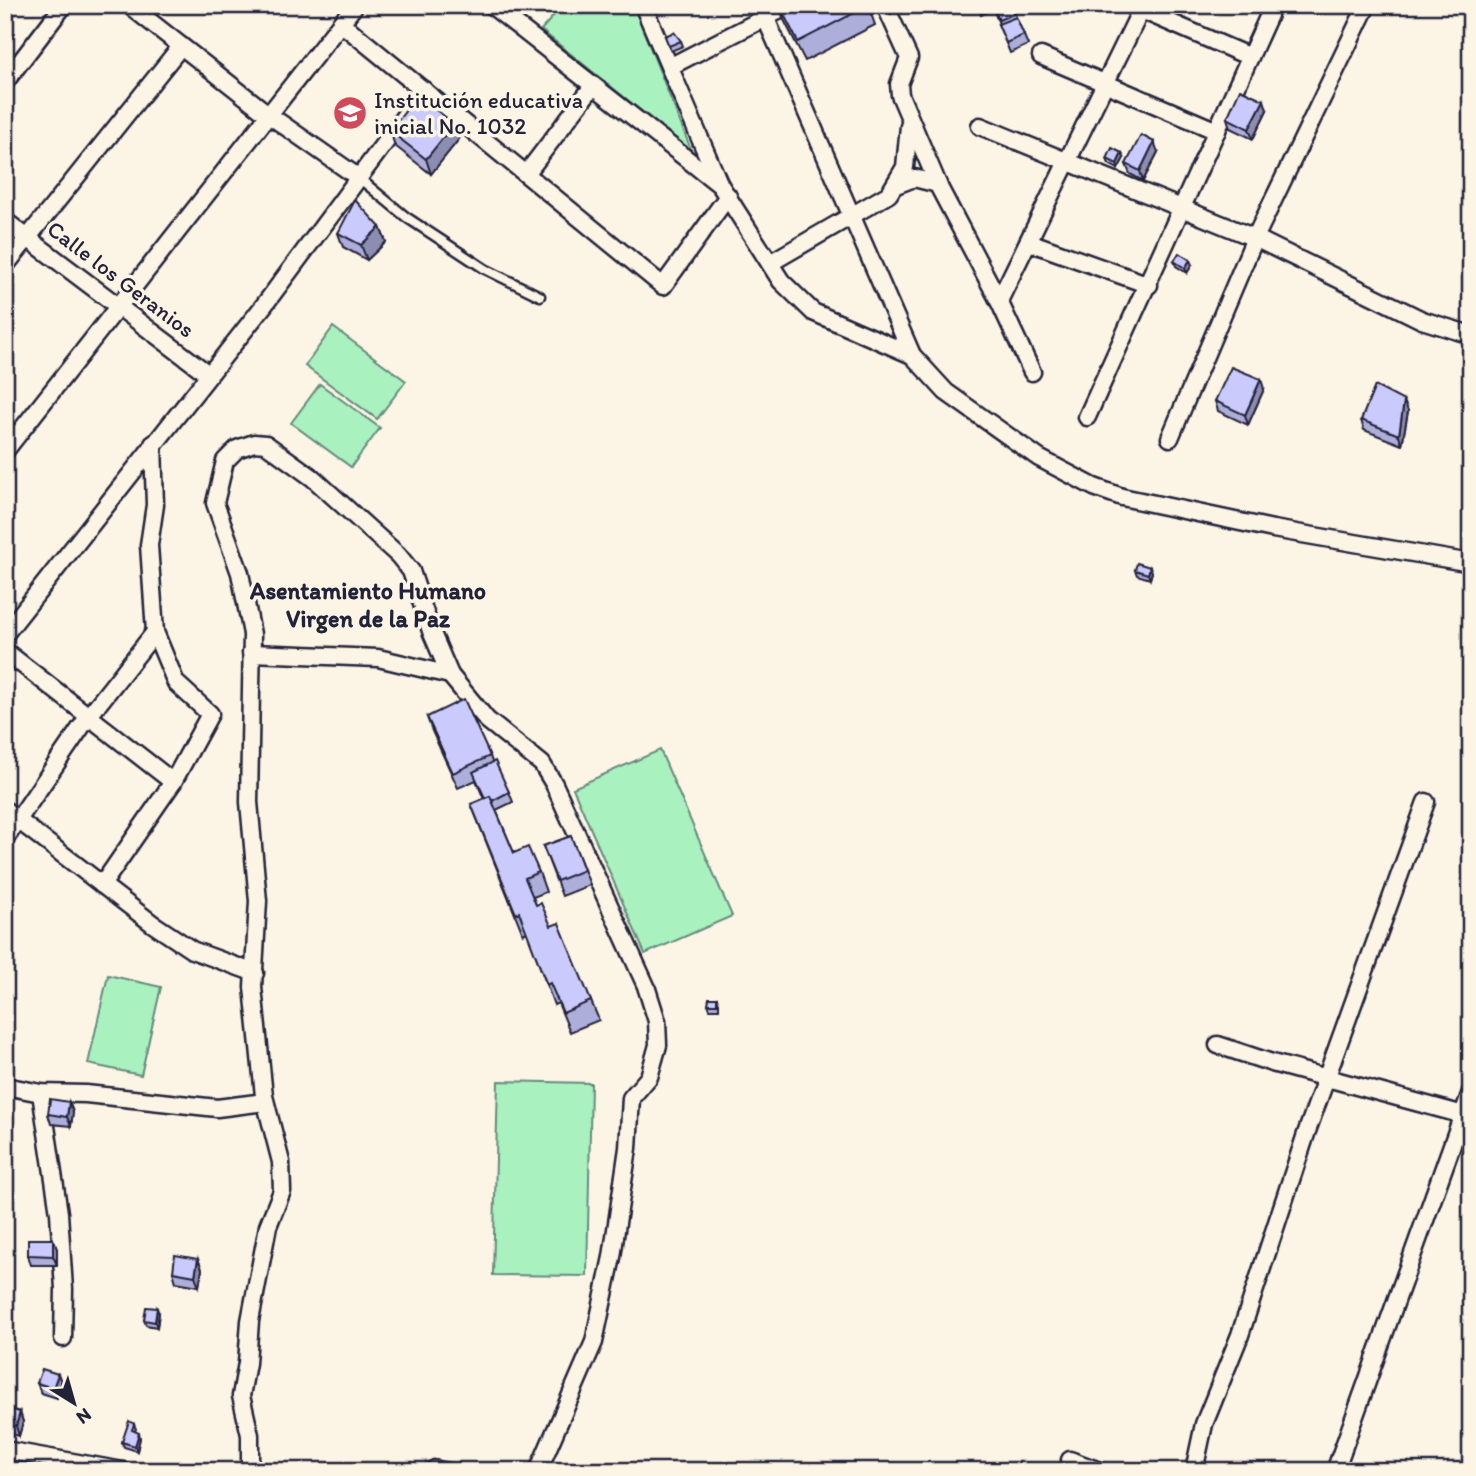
<svg xmlns="http://www.w3.org/2000/svg" width="1476" height="1476" font-family="Itim,sans-serif">
<rect width="100%" height="100%" fill="#fcf5e5"/>
<filter id="ink" filterUnits="userSpaceOnUse"><feTurbulence type="fractalNoise" baseFrequency=".0143" numOctaves="2"/><feDisplacementMap in="SourceGraphic" scale="14" xChannelSelector="R" yChannelSelector="G"/><feConvolveMatrix kernelMatrix="1 2 1 2 8 2 1 2 1" color-interpolation-filters="sRGB"/></filter>
<g filter="url(#ink)">
<!-- grass -->
<g fill="#a9f1bf" stroke="#668a7d" stroke-width="2">
<path d="M563,5H633L692,152L541,30Z"/>
<path d="M333,327L406,381L377,419L305,366Z"/>
<path d="M320,384L380,428L351,467L291,423Z"/>
<path d="M660,750L732,916L645,954L573,788Z"/>
<path d="M108,975L161,987L141,1075L88,1064Z"/>
<path d="M498,1081L591,1083L587,1276L493,1275Z"/>
</g>
<g fill="none" stroke-linecap="round" stroke-linejoin="round">
<!-- service casing -->
<g stroke="#22223b" stroke-width="13">
<g id="service">
<path d="M359,178L406,217L485,269L540,296"/>
<path d="M424,1471L434,1465L464,1471"/>
</g>
</g>
<!-- minor casing -->
<g stroke="#22223b" stroke-width="21">
<g id="minor">
<path d="M129,5L269,115L359,178"/>
<path d="M491,5L720,185L781,281L813,312L912,355"/>
<path d="M643,5L719,183"/>
<path d="M760,5L912,355L946,392L1039,458L1094,487L1122,497L1273,529L1471,563"/>
<path d="M885,5L909,58L899,84L900,95L940,189L999,301L1032,372"/>
<path d="M1130,5L1250,57"/>
<path d="M341,23L663,286L728,196"/>
<path d="M1041,56L1217,131"/>
<path d="M671,66L790,5"/>
<path d="M5,82L64,5"/>
<path d="M980,126L1255,238L1422,320L1471,335"/>
<path d="M526,174L593,86"/>
<path d="M896,185L914,178L938,184"/>
<path d="M5,221L208,374"/>
<path d="M1029,242L1149,285"/>
<path d="M770,263L889,194L905,167L909,126"/>
<path d="M5,266L181,46"/>
<path d="M999,301L1141,10"/>
<path d="M1087,417L1269,15"/>
<path d="M1170,438L1255,238L1367,5"/>
<path d="M5,451L355,5"/>
<path d="M5,634L265,304L424,90"/>
<path d="M5,651L173,782"/>
<path d="M251,653L378,658L450,675"/>
<path d="M5,810L153,924L192,950L255,973"/>
<path d="M5,839L88,717L155,632"/>
<path d="M102,885L173,782L210,714L176,683L155,632L149,545L155,505L153,444"/>
<path d="M1218,1045L1272,1063L1471,1117"/>
<path d="M5,1086L41,1093L86,1094L217,1108L265,1102"/>
<path d="M41,1093L59,1213L64,1289L63,1338"/>
<path d="M5,1450L123,1471"/>
<path d="M1070,1460L1100,1471"/>
<path d="M250,1471V1435L241,1396L247,1363L250,1321L268,1226L282,1191L281,1162L264,1096L253,987L258,901L249,802L252,634L240,573L215,503L225,461L237,449L254,443L266,444L313,478L398,555L411,571L431,631L450,675L487,720L542,764L554,784L646,986L657,1021L658,1045L649,1077L631,1098L628,1148L612,1257L594,1342L538,1471"/>
<path d="M1194,1471L1204,1424L1240,1335L1306,1134L1426,802"/>
<path d="M1335,1471L1471,1092"/>
</g>
</g>
<!-- service -->
<use href="#service" stroke="#fcf5e5" stroke-width="8"/>
<!-- minor -->
<use href="#minor" stroke="#fcf5e5" stroke-width="16"/>
</g>
<!-- wall -->
<g fill="#aeaeda" stroke="#22223b" stroke-width="2">
<path d="M779,5H868L875,25L805,61L784,20Z"/>
<path d="M886,5H908L890,14Z"/>
<path d="M909,5H924L912,11Z"/>
<path d="M977,5H1011L1028,45L1010,53L998,24H999L993,9L981,15Z"/>
<path d="M1336,5H1357L1353,13Z"/>
<path d="M665,36L681,41L683,46L671,51Z"/>
<path d="M1267,110L1253,139L1230,128L1227,118Z"/>
<path d="M440,113L454,124L459,139L431,174L395,146L390,131Z"/>
<path d="M1158,152L1143,181L1130,174L1126,164Z"/>
<path d="M1124,158L1118,169L1109,164L1107,159Z"/>
<path d="M380,227L386,242L367,260L343,247L338,233Z"/>
<path d="M1174,261L1192,265L1187,273L1176,266Z"/>
<path d="M1264,389L1248,425L1218,411L1215,401Z"/>
<path d="M1404,401L1408,411L1402,445L1364,430L1361,420Z"/>
<path d="M1150,567L1152,572L1150,579L1137,575L1135,570Z"/>
<path d="M427,717L490,756L492,762L509,792L513,802L496,810L514,853L539,872L546,892L533,897L536,905L551,926L591,1001L599,1020L570,1032L558,1003L554,1005L527,932L523,934L471,804L484,799L476,780L458,788L432,731Z"/>
<path d="M571,836L590,885L562,896L543,846Z"/>
<path d="M717,998L719,1003V1009H710L708,1004Z"/>
<path d="M69,1102L73,1112L71,1126L51,1124L48,1114Z"/>
<path d="M53,1239L57,1249V1265H31L28,1255Z"/>
<path d="M198,1259L202,1269L199,1286L176,1282L173,1272Z"/>
<path d="M159,1313L157,1327L146,1325L144,1320Z"/>
<path d="M58,1374L62,1384L57,1398L41,1393L37,1383Z"/>
<path d="M5,1408L20,1412L23,1422L19,1436L5,1432Z"/>
<path d="M134,1424L136,1429L135,1431L140,1438L137,1451L124,1447L122,1442Z"/>
</g>
<!-- shaded-wall -->
<g fill="#8d8db1" stroke="#22223b" stroke-width="2">
<path d="M1350,5H1357L1353,13Z"/>
<path d="M1264,100L1267,110L1253,139L1249,129Z"/>
<path d="M454,124L459,139L431,174L426,159Z"/>
<path d="M1154,142L1158,152L1143,181L1140,171Z"/>
<path d="M1122,153L1124,158L1118,169L1117,164Z"/>
<path d="M380,227L386,242L367,260L361,245Z"/>
<path d="M1190,260L1192,265L1187,273L1185,268Z"/>
<path d="M1261,379L1264,389L1248,425L1245,415Z"/>
<path d="M1404,401L1408,411L1402,445L1399,435Z"/>
<path d="M1150,567L1152,572L1150,579L1148,574Z"/>
<path d="M69,1102L73,1112L71,1126L67,1117Z"/>
<path d="M53,1239L57,1249V1265L53,1256Z"/>
<path d="M198,1259L202,1269L199,1286L195,1276Z"/>
<path d="M157,1308L159,1313L157,1327L155,1322Z"/>
<path d="M58,1374L62,1384L57,1398L53,1388Z"/>
<path d="M20,1412L23,1422L19,1436L16,1426Z"/>
<path d="M139,1433L140,1438L137,1451L135,1446Z"/>
</g>
<!-- building -->
<g fill="#cacafd" stroke="#22223b" stroke-width="2">
<path d="M779,5H868V6L798,42Z"/>
<path d="M992,5H1011L1015,13L999,20Z"/>
<path d="M1016,17L1024,35L1006,43L998,24Z"/>
<path d="M674,32L681,41L669,46L665,36Z"/>
<path d="M1240,89L1264,100L1249,129L1227,118Z"/>
<path d="M420,92L438,107L435,109L454,124L426,159L390,131Z"/>
<path d="M1141,135L1154,142L1140,171L1126,164Z"/>
<path d="M1112,148L1122,153L1117,164L1107,159Z"/>
<path d="M355,200L380,227L361,245L338,233Z"/>
<path d="M1179,253L1190,260L1185,268L1174,261Z"/>
<path d="M1231,367L1261,379L1245,415L1215,401Z"/>
<path d="M1375,386L1404,401L1399,435L1361,420Z"/>
<path d="M1137,563L1150,567L1148,574L1135,570Z"/>
<path d="M464,699L490,756L453,773L427,717Z"/>
<path d="M495,761L509,792L492,801L490,796L485,798L473,772Z"/>
<path d="M490,796L514,853L528,847L539,872L525,878L536,905L541,903L551,926L559,923L591,1001L563,1013L550,983L547,985L519,912L516,914L471,804Z"/>
<path d="M571,836L584,870L557,881L543,846Z"/>
<path d="M709,998H717V1004H708Z"/>
<path d="M50,1099L69,1102L67,1117L48,1114Z"/>
<path d="M28,1239H53V1256L28,1255Z"/>
<path d="M175,1255L198,1259L195,1276L173,1272Z"/>
<path d="M146,1307L157,1308L155,1322L144,1320Z"/>
<path d="M42,1369L58,1374L53,1388L37,1383Z"/>
<path d="M5,1408L20,1412L16,1426L5,1423Z"/>
<path d="M129,1421L134,1424L132,1430L139,1433L135,1446L122,1442Z"/>
</g>
</g>
<!-- icons -->
<defs>
<g id="school-disc" transform="scale(1.75)"><circle r="9.5" fill="#d1495b" stroke="#fcf5e5"/><path d="M0-5L7-2L0 1L-7-2ZM-4 1L0 2.5L4 1V4Q0 6-4 4Z" fill="#fff"/></g>
</defs>
<g fill-rule="evenodd">
<use href="#school-disc" x="350" y="113"/>
</g>
<g text-anchor="middle" stroke-width="7" stroke-linejoin="round" paint-order="stroke">
<!-- poi labels -->
<g font-size="23" fill="#22223b" stroke="#fcf5e5" text-anchor="start">
<text x="374" y="108">Institución educativa<tspan x="374" dy="26">inicial No. 1032</tspan></text>
</g>
<!-- street labels -->
<g font-size="23" fill="#22223b" stroke="#fcf5e5">
<text transform="translate(121 279) rotate(37)" y="8">Calle los Geranios</text>
</g>
<!-- neighbourhood labels -->
<g font-size="24" font-weight="bold" fill="#22223b" stroke="#fcf5e5">
<text x="368" y="599">Asentamiento Humano<tspan x="368" dy="28">Virgen de la Paz</tspan></text>
</g>
</g>
<!-- margin -->
<rect width="1476" height="1476" fill="none" stroke="#fcf5e5" stroke-width="28"/>
<rect x="14" y="14" width="1448" height="1448" fill="none" stroke="#22223b" stroke-width="2.5" filter="url(#ink)"/>
<!-- north arrow -->
<g transform="translate(74 1403) rotate(143)" stroke="#fcf5e5" stroke-width="5" paint-order="stroke">
<path d="M0-5L12 26L0 18L-12 26Z" fill="#22223b"/>
<text y="-10" font-size="19" font-weight="bold" text-anchor="middle" fill="#22223b">N</text>
</g>
</svg>
